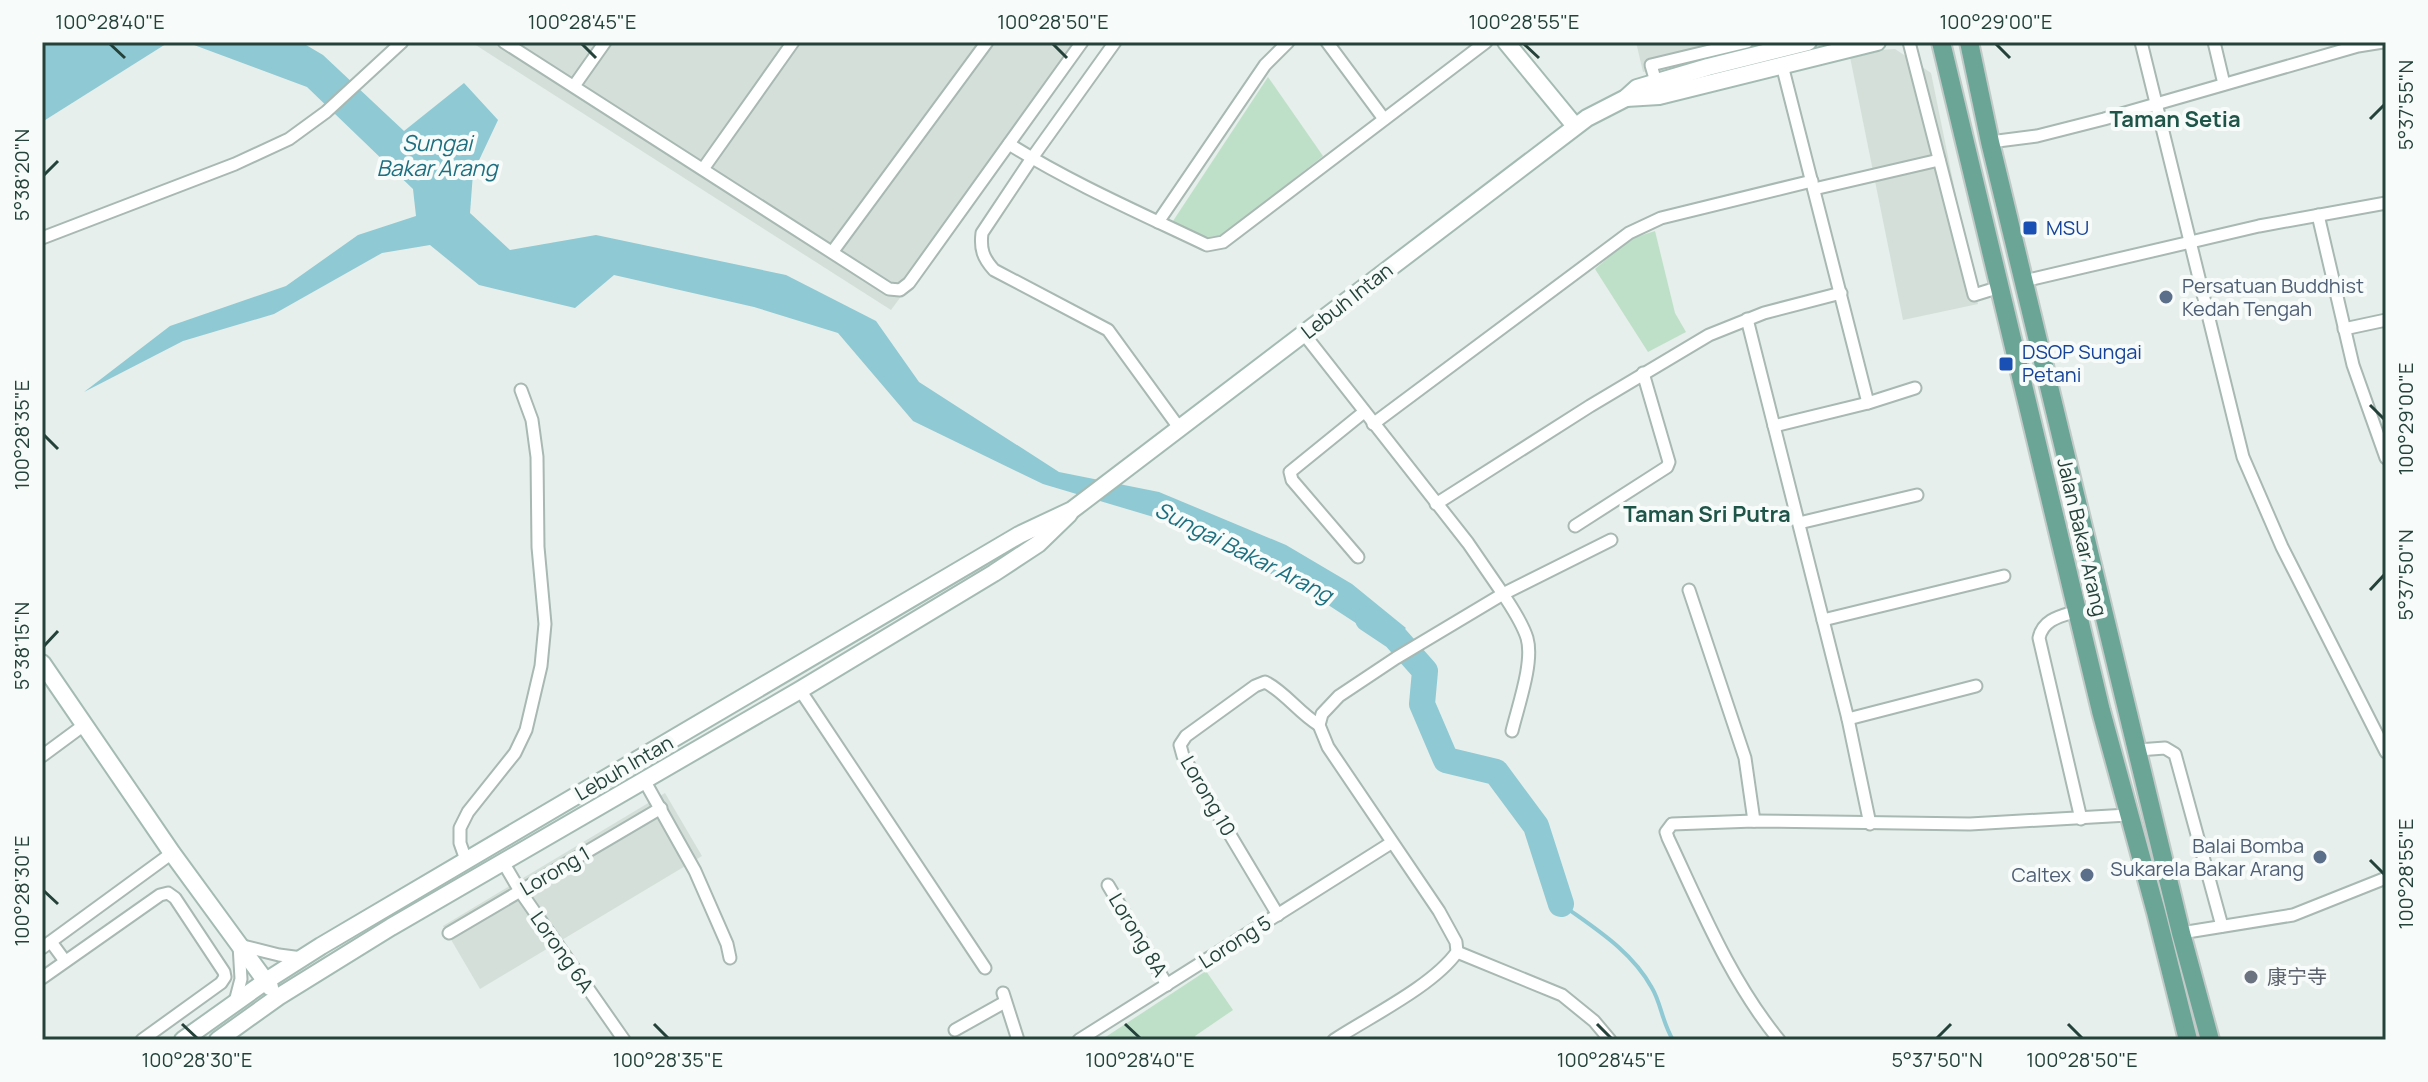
<svg xmlns="http://www.w3.org/2000/svg" width="2428" height="1082" font-family="Manrope,'Noto Sans SC',sans-serif">
<rect width="100%" height="100%" fill="#e6efeb"/>
<!-- built -->
<g fill="#d4dfda">
<path d="M471,42H1088L891,310Z"/>
<path d="M1636,42H1773L1643,72Z"/>
<path d="M1895,49L1931,73L1978,304L1903,320L1849,52Z"/>
<path d="M665,793L702,856L480,989L443,926Z"/>
</g>
<!-- green -->
<g fill="#bfe0c8">
<path d="M1268,77L1323,156L1224,234C1205,242 1189,233 1173,221Z"/>
<path d="M1655,231L1675,313L1686,332L1648,352L1595,269L1630,239Z"/>
<path d="M1206,971L1233,1010L1195,1036L1197,1040H1101Z"/>
</g>
<!-- water -->
<g fill="#8ec9d4">
<path d="M42,42H169L42,122Z"/>
<path d="M186,42H301L323,55L404,131L464,83L498,120L473,173L470,213L510,250L596,235L786,275L876,321L919,382L1059,472L1159,492L1286,545L1352,584L1406,628L1388,644L1316,597L1167,521L1043,484L913,421L838,333L754,307L614,275L575,308L479,285L430,245L382,253L274,314L183,341L84,392L170,326L286,286L358,235L416,216L413,189L307,87Z"/>
</g>
<g fill="none" stroke-linecap="round" stroke-linejoin="round">
<!-- stream -->
<path stroke="#8ec9d4" stroke-width="4" d="M1561,904C1594,928 1631,950 1652,988C1661,1003 1662,1022 1673,1040"/>
<!-- river -->
<path stroke="#8ec9d4" stroke-width="26" d="M1368,619L1395,637L1425,671L1422,704L1446,760L1496,772L1536,826L1561,904"/>
<!-- street casing -->
<g stroke="#a8b8b2" stroke-width="15">
<g id="street">
<path d="M504,42L889,289L900,290L909,283L1082,42"/>
<path d="M1115,42L1032,158L982,233C980,249 983,258 994,270L1108,330L1180,429"/>
<path d="M1327,42L1384,119"/>
<path d="M1909,42L1974,295L2000,287"/>
<path d="M2141,42L2243,457L2282,547L2386,752"/>
<path d="M2214,42L2224,84"/>
<path d="M1782,65L1868,403"/>
<path d="M1656,82L1651,65L1747,42"/>
<path d="M574,86L605,42"/>
<path d="M1990,142L2037,136L2104,119L2358,46L2383,42"/>
<path d="M1009,144C1071,183 1140,213 1207,245L1223,242L1486,42"/>
<path d="M703,169L793,42"/>
<path d="M1814,189L1939,160"/>
<path d="M2318,215L2353,365L2386,458"/>
<path d="M1158,222L1265,65L1288,42"/>
<path d="M42,238L235,164L289,139L326,112L402,42"/>
<path d="M833,251L987,42"/>
<path d="M2024,281L2259,226L2386,203"/>
<path d="M1747,319L1848,719L1870,824"/>
<path d="M2344,329L2386,320"/>
<path d="M1304,334L1468,543L1503,594L1396,658L1339,696L1322,714L1319,725L1328,747L1439,911L1456,942L1457,952C1433,986 1369,1017 1334,1040"/>
<path d="M1373,424L1629,233L1661,218L1812,181"/>
<path d="M1774,426L1868,403L1915,388"/>
<path d="M1436,504L1590,406L1709,335L1764,313L1841,293"/>
<path d="M1799,523L1917,495"/>
<path d="M1575,526L1667,467L1669,462L1643,373"/>
<path d="M1358,557L1292,480L1290,472L1364,412"/>
<path d="M1689,590L1745,758L1754,821"/>
<path d="M2077,611C2061,616 2043,619 2039,638L2081,819"/>
<path d="M1823,620L2004,576"/>
<path d="M800,690L985,968"/>
<path d="M1848,719L1976,686"/>
<path d="M1512,731C1518,706 1534,662 1527,638C1522,622 1512,608 1503,594L1611,540"/>
<path d="M2138,750L2165,748L2175,754L2222,926"/>
<path d="M42,756L84,725"/>
<path d="M644,780L695,871L727,944L730,958"/>
<path d="M466,860L460,843V828L468,812L515,753L526,730L541,666L545,624L538,547L537,457L532,420L521,390"/>
<path d="M503,862L520,891L624,1040"/>
<path d="M1108,885L1167,985"/>
<path d="M1278,915L1183,756L1180,745L1186,736L1255,686L1265,682C1284,691 1299,713 1319,725"/>
<path d="M449,933L661,808"/>
<path d="M2181,933L2293,915L2386,878"/>
<path d="M51,942L65,961"/>
<path d="M42,948L172,853"/>
<path d="M1457,952L1562,995L1594,1021L1610,1040"/>
<path d="M42,978L160,895L168,893L175,898L224,972L225,977L221,983L142,1040"/>
<path d="M1003,993L1018,1040"/>
<path d="M235,1002L241,979L239,945L279,955L302,958"/>
<path d="M955,1030L1005,1002"/>
<path d="M1079,1040L1391,843"/>
<path d="M1779,1040C1730,980 1701,908 1668,838L1666,832L1672,824L1754,821L1970,824L2128,815"/>
</g>
</g>
<!-- secondary casing -->
<g stroke="#a4bbb3" stroke-width="20">
<g id="secondary">
<path d="M1506,42L1575,126"/>
<path d="M1626,98L1659,96L1877,42"/>
<path d="M42,663L172,853L270,987"/>
<path d="M183,1040L266,981L321,946L1019,535L1072,510L1587,118L1626,98L1637,88L1708,67L1808,42"/>
<path d="M218,1040L278,997L391,927L800,690L994,573L1038,544L1069,514"/>
</g>
</g>
<!-- primary casing -->
<g stroke="#c2cac8" stroke-width="22">
<g id="primary">
<path d="M1941,42L2101,711L2156,912L2188,1040"/>
<path d="M1969,42L1990,142L2181,933L2210,1040"/>
</g>
</g>
<!-- street -->
<use href="#street" stroke="#fff" stroke-width="11"/>
<!-- secondary -->
<use href="#secondary" stroke="#fff" stroke-width="16"/>
<!-- primary -->
<use href="#primary" stroke="#6aa596" stroke-width="18"/>
</g>
<!-- ticks -->
<path fill="none" stroke="#24423a" stroke-width="3" d="M110,44L125,58M582,44L596,58M1053,44L1067,58M1524,44L1539,58M1996,44L2010,58M2370,119L2384,105M44,175L58,161M2370,405L2384,419M44,435L58,449M2370,590L2384,575M44,646L58,631M2370,860L2384,874M44,891L58,904M182,1024L197,1038M654,1024L668,1038M1125,1024L1140,1038M1597,1024L1611,1038M2068,1024L2082,1038M1937,1038L1951,1024"/>
<!-- markers -->
<g fill="#1a4fb4" stroke="#f7fbf9" stroke-width="3">
<rect x="2022" y="220" width="16" height="16" rx="4"/>
<rect x="1998" y="356" width="16" height="16" rx="4"/>
</g>
<g fill="#5c6f8a" stroke="#f7fbf9" stroke-width="3">
<circle cx="2166" cy="297" r="8"/>
<circle cx="2320" cy="857" r="8"/>
<circle cx="2087" cy="875" r="8"/>
</g>
<circle fill="#6b7280" stroke="#f7fbf9" stroke-width="3" cx="2251" cy="977" r="8"/>
<g text-anchor="middle" stroke-width="8" stroke-linejoin="round" paint-order="stroke">
<!-- transit labels -->
<g font-size="20" fill="#164399" stroke="#f7fbf9" text-anchor="start">
<text x="2046" y="235">MSU</text>
<text x="2022" y="359">DSOP Sungai<tspan x="2022" dy="23">Petani</tspan></text>
</g>
<!-- service labels -->
<g font-size="20" fill="#4e5e75" stroke="#f7fbf9" text-anchor="end">
<text x="2182" y="293" text-anchor="start">Persatuan Buddhist<tspan x="2182" dy="23">Kedah Tengah</tspan></text>
<text x="2304" y="853">Balai Bomba<tspan x="2304" dy="23">Sukarela Bakar Arang</tspan></text>
<text x="2071" y="882">Caltex</text>
</g>
<!-- street labels -->
<g font-size="20" fill="#24423a" stroke="#f7fbf9">
<text transform="translate(1347 301) rotate(-38)" y="7">Lebuh Intan</text>
<text transform="translate(2082 537) rotate(77)" y="7">Jalan Bakar Arang</text>
<text transform="translate(624 768) rotate(-30)" y="7">Lebuh Intan</text>
<text transform="translate(1208 796) rotate(60)" y="7">Lorong 10</text>
<text transform="translate(555 871) rotate(-30)" y="7">Lorong 1</text>
<text transform="translate(1138 935) rotate(59)" y="7">Lorong 8A</text>
<text transform="translate(1235 942) rotate(-32)" y="7">Lorong 5</text>
<text transform="translate(562 952) rotate(55)" y="7">Lorong 6A</text>
</g>
<!-- worship labels -->
<g font-size="20" fill="#5b616d" stroke="#f7fbf9" text-anchor="start">
<text x="2267" y="984">康宁寺</text>
</g>
<!-- neighbourhood labels -->
<g font-size="22" font-weight="bold" fill="#1f5548" stroke="#f7fbf9">
<text x="2175" y="127">Taman Setia</text>
<text x="1707" y="522">Taman Sri Putra</text>
</g>
<!-- water labels -->
<g font-size="22" font-style="italic" fill="#1c6f80" stroke="#f7fbf9">
<text x="437" y="151">Sungai<tspan x="437" dy="25">Bakar Arang</tspan></text>
<text transform="translate(1244 552) rotate(27)" y="8">Sungai Bakar Arang</text>
</g>
</g>
<!-- border -->
<rect width="2428" height="1082" fill="none" stroke="#f7fbf9" stroke-width="88"/>
<rect x="44" y="44" width="2340" height="994" fill="none" stroke="#24423a" stroke-width="3"/>
<g font-size="20" text-anchor="middle" fill="#24423a">
<text x="110" y="29">100°28'40"E</text>
<text x="582" y="29">100°28'45"E</text>
<text x="1053" y="29">100°28'50"E</text>
<text x="1524" y="29">100°28'55"E</text>
<text x="1996" y="29">100°29'00"E</text>
<text transform="translate(2406 105) rotate(-90)" y="7">5°37'55"N</text>
<text transform="translate(22 175) rotate(-90)" y="7">5°38'20"N</text>
<text transform="translate(2406 419) rotate(-90)" y="7">100°29'00"E</text>
<text transform="translate(22 435) rotate(-90)" y="7">100°28'35"E</text>
<text transform="translate(2406 575) rotate(-90)" y="7">5°37'50"N</text>
<text transform="translate(22 646) rotate(-90)" y="7">5°38'15"N</text>
<text transform="translate(2406 874) rotate(-90)" y="7">100°28'55"E</text>
<text transform="translate(22 891) rotate(-90)" y="7">100°28'30"E</text>
<text x="197" y="1067">100°28'30"E</text>
<text x="668" y="1067">100°28'35"E</text>
<text x="1140" y="1067">100°28'40"E</text>
<text x="1611" y="1067">100°28'45"E</text>
<text x="1937" y="1067">5°37'50"N</text>
<text x="2082" y="1067">100°28'50"E</text>
</g>
</svg>
